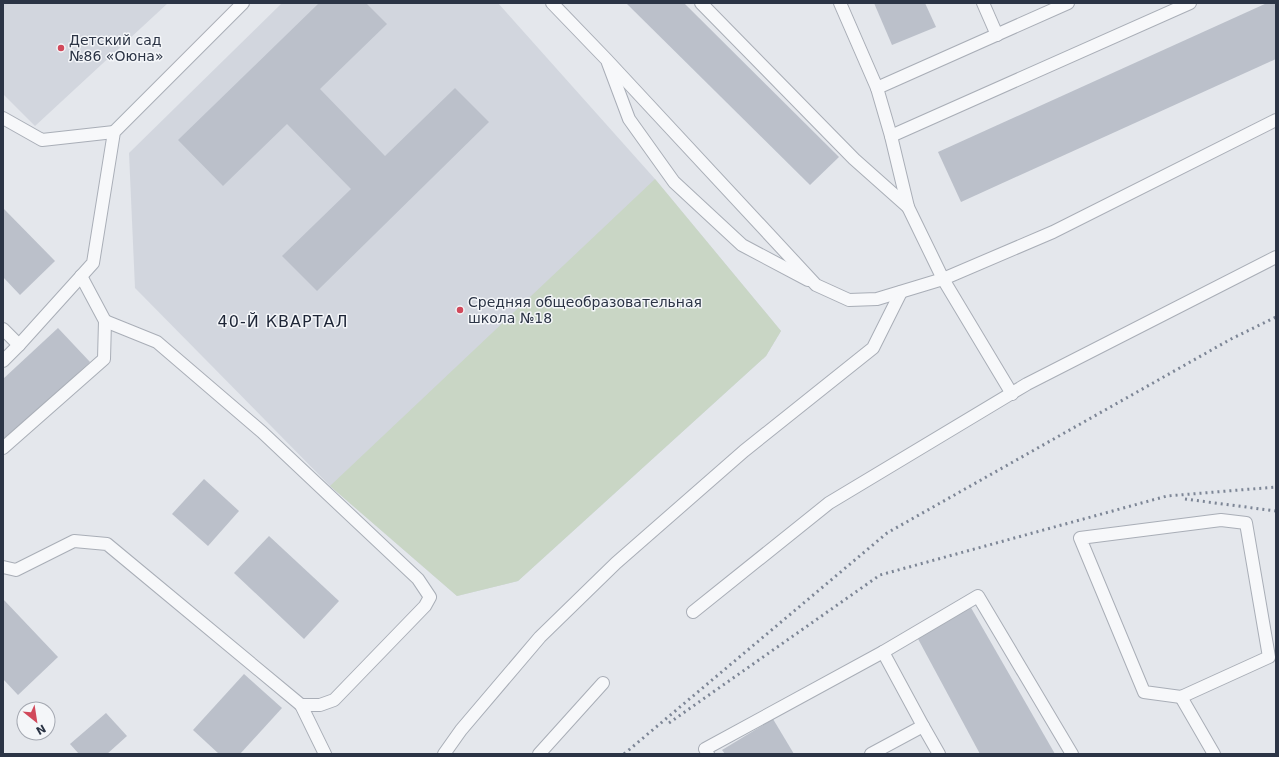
<svg xmlns="http://www.w3.org/2000/svg" width="1279" height="757" font-family="'DejaVu Sans',sans-serif">
<rect width="100%" height="100%" fill="#e4e7ec"/>
<!-- built -->
<g fill="#d2d6de">
<path d="M3,3H168L35,126L3,94Z"/>
<path d="M282,3H498L655,179L781,331L766,356L518,581L457,596L330,486L135,288L129,153Z"/>
</g>
<!-- pitch -->
<path fill="#c9d6c5" d="M655,179L781,331L766,356L518,581L457,596L330,486Z"/>
<!-- building -->
<g fill="#bbc0ca">
<path d="M319,3H366L387,24L320,89L385,156L455,88L489,122L317,291L282,256L351,189L287,124L223,186L178,140Z"/>
<path d="M626,3H684L839,157L810,185Z"/>
<path d="M874,3H925L936,27L892,45Z"/>
<path d="M1267,3H1276V59L961,202L938,152Z"/>
<path d="M3,208L55,261L20,295L3,277Z"/>
<path d="M58,328L90,362L3,443V379Z"/>
<path d="M204,479L239,511L208,546L172,514Z"/>
<path d="M269,536L339,601L304,639L234,573Z"/>
<path d="M3,599L58,657L18,695L3,679Z"/>
<path d="M970,606L1055,754H980L917,637Z"/>
<path d="M244,674L282,708L240,754H219L193,730Z"/>
<path d="M106,713L127,736L107,754H79L70,744Z"/>
<path d="M773,719L794,754H725L722,750Z"/>
</g>
<g fill="none" stroke-linecap="round" stroke-linejoin="round">
<!-- service casing -->
<g stroke="#a9aeb7" stroke-width="14">
<g id="service">
<path d="M552,3L606,59L816,285L849,300L877,299L943,279L1053,232L1276,120"/>
<path d="M701,3L854,159L908,207"/>
<path d="M840,3L877,88"/>
<path d="M983,3L997,35"/>
<path d="M608,63L629,119L674,182L742,245L808,280"/>
<path d="M3,118L42,140L114,132"/>
<path d="M891,136L1190,3"/>
<path d="M3,329L19,345"/>
<path d="M3,361L19,345L93,263L114,132L243,3"/>
<path d="M1012,394L943,279L908,207L891,136L877,88L1068,3"/>
<path d="M3,448L104,359L105,321L81,276"/>
<path d="M1221,520L1246,523L1269,657L1181,697L1144,692L1080,538Z"/>
<path d="M3,567L16,570L74,541L107,544L301,705H320L334,700L425,606L430,597L418,579L262,432L157,342L105,321"/>
<path d="M693,612L829,503L1027,384L1276,257"/>
<path d="M1181,697L1214,754"/>
<path d="M301,705L325,754"/>
<path d="M923,726L939,754"/>
<path d="M444,754L461,730L540,637L616,563L744,451L873,348L901,292"/>
<path d="M539,754L603,683"/>
<path d="M708,754L705,749L883,652L978,596L1072,754"/>
<path d="M871,754L923,726L883,652"/>
</g>
</g>
<!-- service -->
<use href="#service" stroke="#f7f8fa" stroke-width="12"/>
<!-- rail -->
<g stroke="#7d8696" stroke-width="3" stroke-dasharray="2 4" stroke-linecap="butt">
<path d="M1185,499L1276,511"/>
<path d="M669,723L880,575L1167,496L1276,487"/>
<path d="M624,754L887,533L1231,339L1276,317"/>
</g>
</g>
<!-- markers -->
<g fill="#d1495b" stroke="#f4f6f9" stroke-width="1.5">
<circle cx="61" cy="48" r="4"/>
<circle cx="460" cy="310" r="4"/>
</g>
<g text-anchor="middle" stroke-width="3" stroke-linejoin="round" paint-order="stroke">
<!-- poi labels -->
<g font-size="14" fill="#2b3445" stroke="#f4f6f9" text-anchor="start">
<text x="69" y="45">Детский сад<tspan x="69" dy="16">№86 «Оюна»</tspan></text>
<text x="468" y="307">Средняя общеобразовательная<tspan x="468" dy="16">школа №18</tspan></text>
</g>
<!-- quarter labels -->
<g font-size="16" letter-spacing="1" fill="#1d2536" stroke="#f4f6f9">
<text x="283" y="327">40-Й КВАРТАЛ</text>
</g>
</g>
<!-- border -->
<rect width="1279" height="757" fill="none" stroke="#2b3445" stroke-width="8"/>
<!-- north arrow -->
<g transform="translate(36 721) rotate(150)"><circle r="19" fill="#f4f6f9" stroke="#a4a8b1"/>
<path d="M0-3L7 15L0 10L-7 15Z" fill="#d1495b"/>
<text y="-6" font-size="11" font-weight="bold" text-anchor="middle" fill="#2b3445">N</text>
</g>
</svg>
